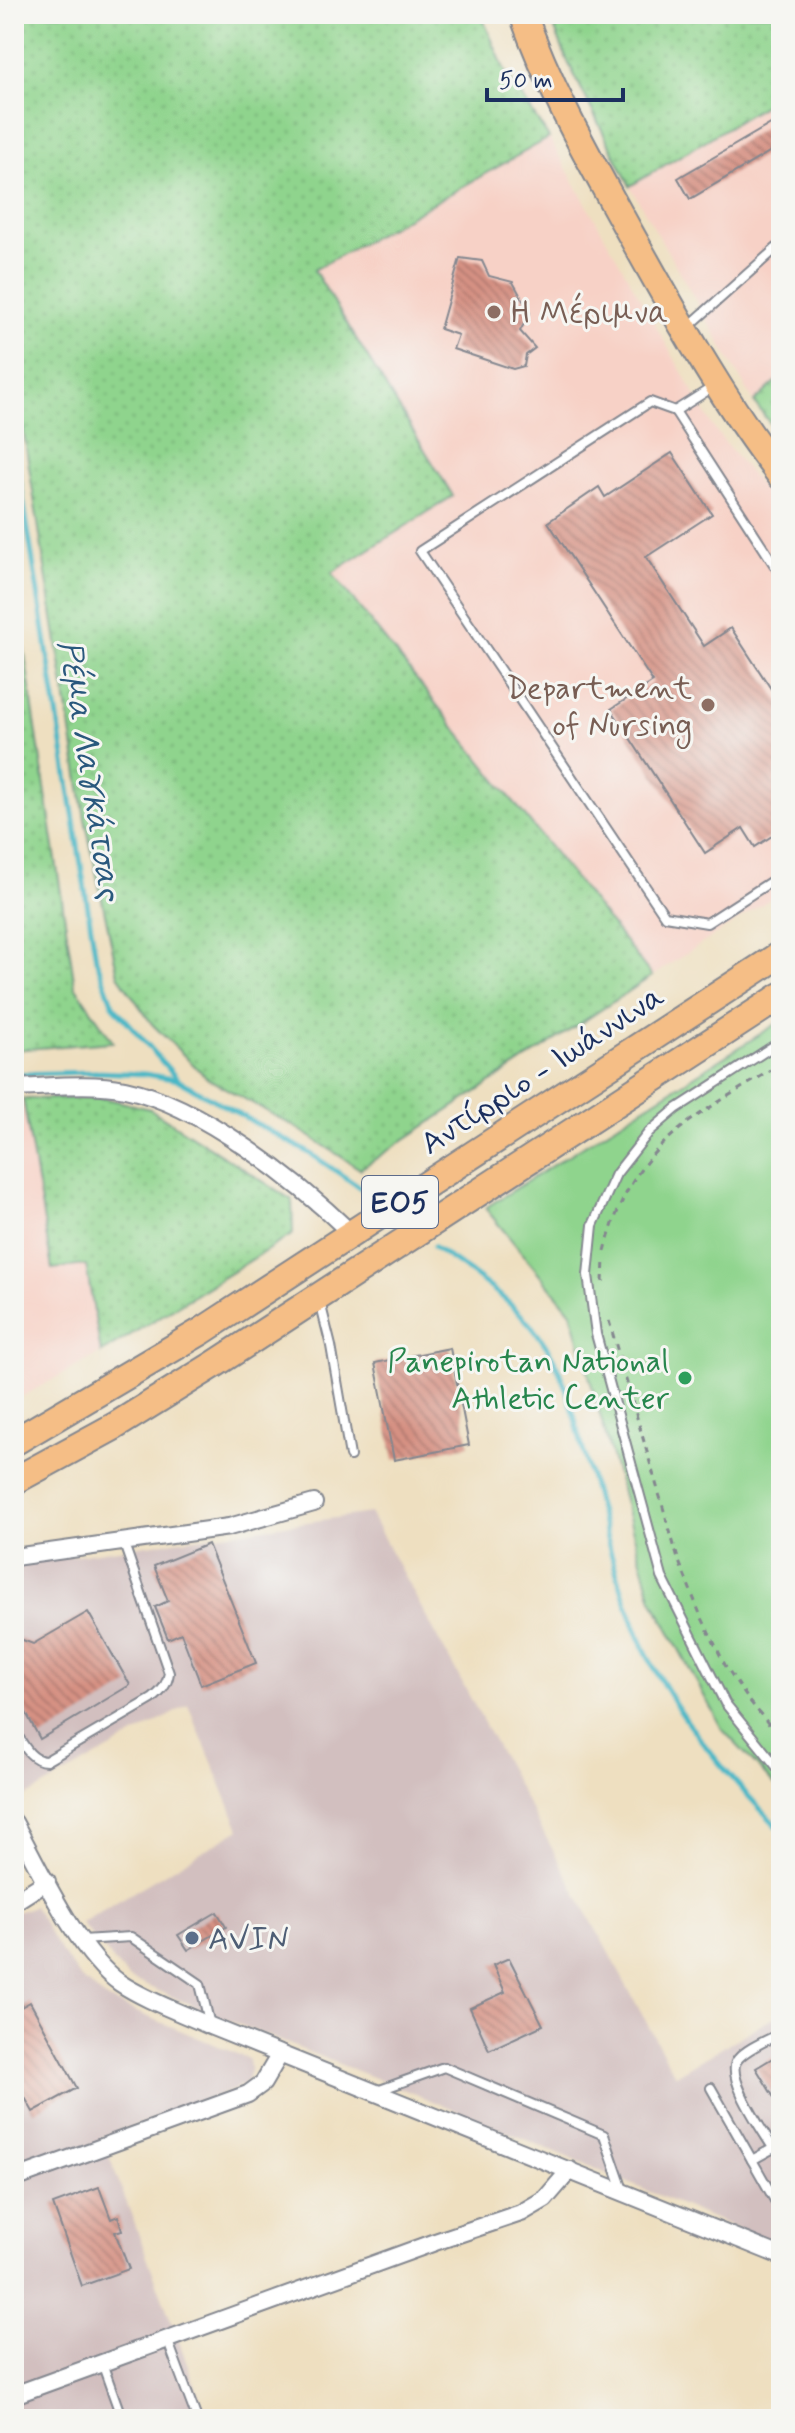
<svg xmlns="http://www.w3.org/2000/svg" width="795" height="2433" font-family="Mynerve,sans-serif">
<defs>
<pattern id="grass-dots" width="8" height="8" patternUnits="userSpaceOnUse" patternTransform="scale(2)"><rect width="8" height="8" fill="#8fd48d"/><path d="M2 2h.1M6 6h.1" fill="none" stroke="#7bb67c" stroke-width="1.8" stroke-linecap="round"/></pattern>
<pattern id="building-back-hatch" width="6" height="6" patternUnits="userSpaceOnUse" patternTransform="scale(2)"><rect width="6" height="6" fill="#d69183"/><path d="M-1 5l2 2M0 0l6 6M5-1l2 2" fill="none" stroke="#ad776e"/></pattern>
</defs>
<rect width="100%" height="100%" fill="#f6f6f2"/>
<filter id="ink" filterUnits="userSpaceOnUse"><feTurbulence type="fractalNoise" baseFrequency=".0125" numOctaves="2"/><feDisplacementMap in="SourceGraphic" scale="16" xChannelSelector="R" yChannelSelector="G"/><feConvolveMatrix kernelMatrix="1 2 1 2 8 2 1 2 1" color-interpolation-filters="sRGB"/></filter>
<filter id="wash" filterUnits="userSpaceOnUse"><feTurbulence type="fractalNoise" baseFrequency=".006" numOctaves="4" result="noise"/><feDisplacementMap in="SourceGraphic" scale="32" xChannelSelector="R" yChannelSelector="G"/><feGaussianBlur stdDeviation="1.8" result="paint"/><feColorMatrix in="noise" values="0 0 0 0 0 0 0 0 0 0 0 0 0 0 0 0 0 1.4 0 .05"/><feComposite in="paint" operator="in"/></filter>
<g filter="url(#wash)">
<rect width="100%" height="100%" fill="#eedfc0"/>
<!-- built -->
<g fill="#f7d1c6">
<path d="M781,95V377L754,402L630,186Z"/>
<path d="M549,138L715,430L781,512V892L652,976L331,573L314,270Z"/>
<path d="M14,1099H23L51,1268L86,1265L101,1353L14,1401Z"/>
</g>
<!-- industrial -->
<g fill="#d2bfbf">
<path d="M370,1513L675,2075L781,2013V2242L773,2244L458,2111L220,2017L128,1978L81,1923L240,1829L188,1705L16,1802L14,1564Z"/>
<path d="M34,1906L58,1947L81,1979L108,2000L249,2059L250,2070L246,2082L233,2090L102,2137L208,2419H14V1913Z"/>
</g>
<!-- grass -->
<g fill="url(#grass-dots)" stroke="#558276" stroke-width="2">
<path d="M14,14H481L505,71L549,138L314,270L453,496L332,573L652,976L360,1169L297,1128L207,1078L152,1024L118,975L85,819L14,372Z"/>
<path d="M549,14H781V95L630,186L568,62Z"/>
<path d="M781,377V438L754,402Z"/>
<path d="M14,582L75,986L113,1042L14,1050Z"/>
<path d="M104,1098L150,1109L292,1200L293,1234L101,1353L86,1265L52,1269L23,1099Z"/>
</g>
<!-- pitch -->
<path fill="#8fd48d" stroke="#558276" stroke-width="2" d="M781,1021V1792L722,1729L652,1599L571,1312L485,1208Z"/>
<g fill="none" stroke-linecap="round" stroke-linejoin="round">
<!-- stream -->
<g stroke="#4ab7c6" stroke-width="5">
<path d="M14,442L96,959L113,1005L178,1080"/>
<path d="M14,1074L96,1072L145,1074L178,1080L311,1154L368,1193"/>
<path d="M434,1247C471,1273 513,1300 540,1337C564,1369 573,1411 583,1450C599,1508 613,1568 634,1624C664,1703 722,1771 781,1830"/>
</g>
</g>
<g id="blocks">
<!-- building -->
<g fill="url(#building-back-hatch)">
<path d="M781,118V145L690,199L678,178Z"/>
<path d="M460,258L482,261L489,276L513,282L530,313L520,331L535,348L526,355L524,366L513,369L453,349L458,335L440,329Z"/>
<path d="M672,453L712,514L646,557L704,646L731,628L781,704V830L755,847L743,828L705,853L611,709L653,682L548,522L599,487L605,497Z"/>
<path d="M450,1348L469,1445L394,1460L375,1363Z"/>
<path d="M208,1544L256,1663L201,1685L181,1633L168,1639L155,1607L168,1601L154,1566Z"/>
<path d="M88,1612L130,1685L40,1739L14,1690V1651L20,1639L33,1644Z"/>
<path d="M217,1912L226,1927L188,1950L178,1935Z"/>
<path d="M509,1958L543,2025L489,2050L470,2008L505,1992L493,1965Z"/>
<path d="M30,2002L77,2088L33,2112L14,2078V2011Z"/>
<path d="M781,2053V2109L756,2068Z"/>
<path d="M99,2187L111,2219L118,2216L122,2230L115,2232L129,2269L82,2286L53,2204Z"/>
</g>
</g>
</g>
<g filter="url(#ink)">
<use href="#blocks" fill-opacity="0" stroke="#84878f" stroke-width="2"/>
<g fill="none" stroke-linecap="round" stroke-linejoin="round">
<!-- service casing -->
<g stroke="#84878f" stroke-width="12">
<g id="service">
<path d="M688,327L781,244"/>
<path d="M713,387L675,411L650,402L420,551L665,916L707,923L781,875"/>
<path d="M675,411L781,575"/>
<path d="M781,1041L676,1109L649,1132L616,1174L593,1225L588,1275L596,1334L662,1577L725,1703L781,1772"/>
<path d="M320,1302L331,1346L350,1456"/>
<path d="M14,1730C22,1742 30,1761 46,1761L152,1699C162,1691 167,1685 169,1673L123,1541"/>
<path d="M82,1940L131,1937L200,1984L210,2025"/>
<path d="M711,2088L781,2211"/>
<path d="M377,2091L444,2067L604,2135L623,2190"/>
<path d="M773,2148C763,2131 723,2075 738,2059C747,2048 768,2040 781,2033"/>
<path d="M752,2160L781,2144"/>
<path d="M167,2339L197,2419"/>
<path d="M102,2363L122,2419"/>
</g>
</g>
<!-- minor casing -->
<g stroke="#84878f" stroke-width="20">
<g id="minor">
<path d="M14,1088C50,1087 89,1082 125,1089C201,1105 296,1180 352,1234"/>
<path d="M14,1557L229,1527L314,1503"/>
<path d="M14,1822C39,1868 78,1954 120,1983C147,2001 180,2012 210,2026L781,2256"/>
<path d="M14,1902L47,1881"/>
<path d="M14,2179L248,2094L263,2083L280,2054"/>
<path d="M14,2395L435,2242L521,2213L545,2199L570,2170"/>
</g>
</g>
<!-- trunk casing -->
<g stroke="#84878f" stroke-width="30">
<g id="trunk">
<path d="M523,14C550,91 591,162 630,233C677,317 722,400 781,476"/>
<path d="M14,1442L202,1331L781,954"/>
<path d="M14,1481L115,1426L215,1364L781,996"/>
</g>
</g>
<!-- path -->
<g stroke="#84878f" stroke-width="3" stroke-dasharray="6 6" stroke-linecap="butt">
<path d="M605,1251C632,1142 694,1118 781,1064"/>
<path d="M603,1282L604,1258"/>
<path d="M609,1321L678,1559L700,1614L725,1665L748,1699L781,1739"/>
</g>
<!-- service -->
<use href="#service" stroke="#fff" stroke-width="8"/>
<!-- minor -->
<use href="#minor" stroke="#fff" stroke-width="16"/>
<!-- trunk -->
<use href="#trunk" stroke="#f5be86" stroke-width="26"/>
</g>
</g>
<!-- markers -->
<g fill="#8d6e63" stroke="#f6f6f2" stroke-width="3">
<circle cx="494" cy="312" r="8"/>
<circle cx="708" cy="705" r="8"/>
</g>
<circle fill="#2e9e5b" stroke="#f6f6f2" stroke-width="3" cx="685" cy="1378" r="8"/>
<circle fill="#5c6f8a" stroke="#f6f6f2" stroke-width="3" cx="192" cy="1938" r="8"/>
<g text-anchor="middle" stroke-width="6" stroke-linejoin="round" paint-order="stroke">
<!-- shield labels -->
<rect fill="#f6f6f2" stroke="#5d6b8a" stroke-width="2" x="362" y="1176" width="76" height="52" rx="6"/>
<g font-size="30" font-weight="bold" fill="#1b2f5e">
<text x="400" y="1212">ΕΟ5</text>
</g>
<!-- education labels -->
<g font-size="32" fill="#785e54" stroke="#f6f6f2" text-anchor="start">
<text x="510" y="323">Η Μέριμνα</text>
<text x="692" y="698" text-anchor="end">Department<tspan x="692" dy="37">of Nursing</tspan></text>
</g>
<!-- street labels -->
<g font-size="32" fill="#1b2f5e" stroke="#f6f6f2">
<text transform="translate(542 1069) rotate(-33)" y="11">Αντίρριο - Ιωάννινα</text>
</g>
<!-- leisure labels -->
<g font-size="32" fill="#27864d" stroke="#f6f6f2" text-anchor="end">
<text x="669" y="1371">Panepirotan National<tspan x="669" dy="37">Athletic Center</tspan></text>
</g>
<!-- service labels -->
<g font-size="32" fill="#4e5e75" stroke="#f6f6f2" text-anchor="start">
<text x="208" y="1949">AVIN</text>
</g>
<!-- water labels -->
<g font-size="34" font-style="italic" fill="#29587d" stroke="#f6f6f2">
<text transform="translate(91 770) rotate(81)" y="12">Ρέμα Λαγκάτσας</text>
</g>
</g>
<!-- margin -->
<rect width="795" height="2433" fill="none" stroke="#f6f6f2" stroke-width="48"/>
<!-- scale -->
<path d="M487 88v12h136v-12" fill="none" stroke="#1b2f5e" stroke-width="4"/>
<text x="499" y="88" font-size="24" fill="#1b2f5e" stroke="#f6f6f2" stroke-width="6" paint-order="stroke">50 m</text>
</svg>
